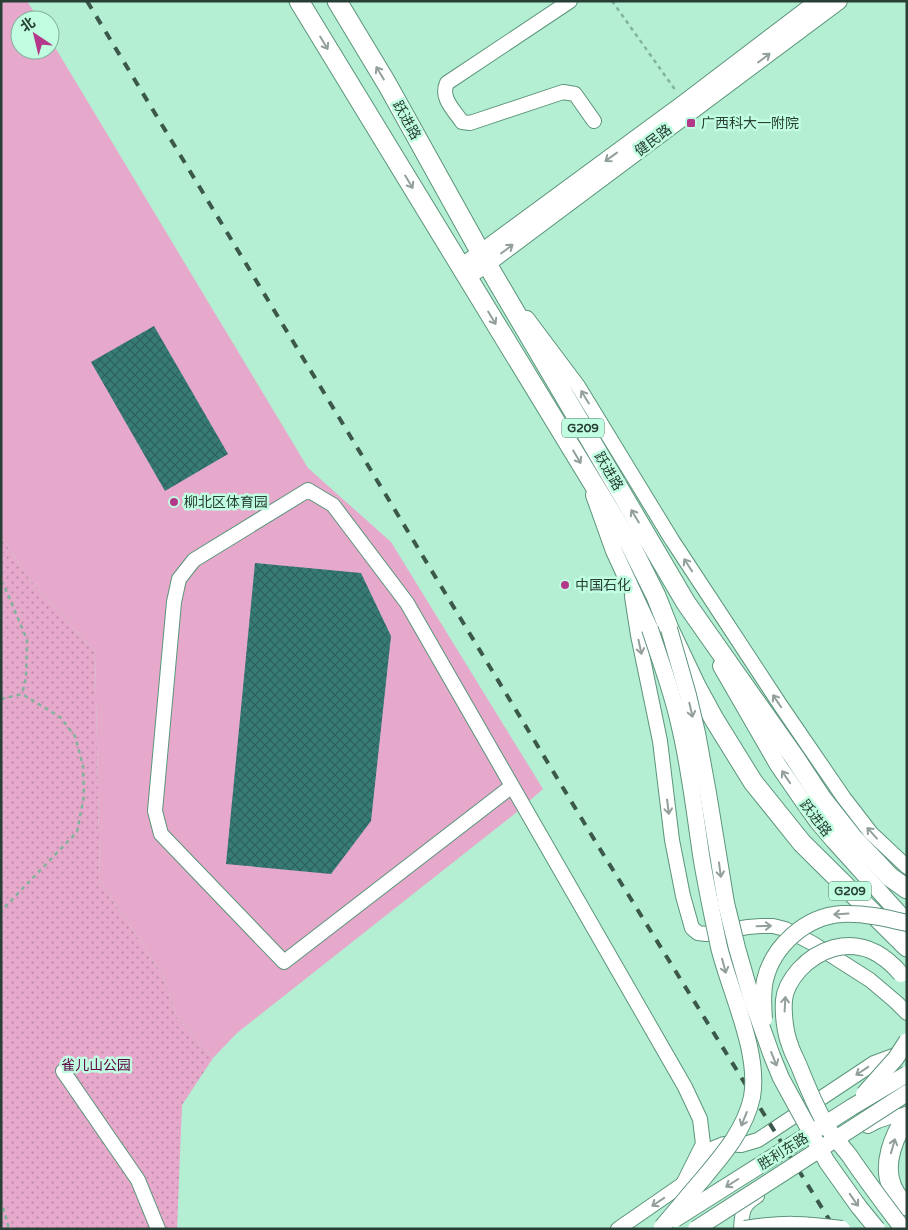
<svg xmlns="http://www.w3.org/2000/svg" width="908" height="1230" font-family="'Varela Round','Noto Sans SC',sans-serif">
<defs>
<pattern id="park-dots" width="8" height="8" patternUnits="userSpaceOnUse" patternTransform="scale(1.25)"><rect width="8" height="8" fill="#e6a8cb"/><path d="M2 2h.1M6 6h.1" fill="none" stroke="#ba8aa6" stroke-width="1.8" stroke-linecap="round"/></pattern>
<pattern id="building-cross-hatch" width="8" height="8" patternUnits="userSpaceOnUse" patternTransform="scale(1.25)"><rect width="8" height="8" fill="#387d75"/><path d="M0 0l8 8M0 8l8-8" fill="none" stroke="#2d625c"/></pattern>
</defs>
<rect width="100%" height="100%" fill="#b4efd3"/>
<!-- park -->
<path fill="url(#park-dots)" d="M1,537L31,581L95,652L100,881L164,977L177,1017L213,1058L182,1105L177,1229H1Z"/>
<!-- pitch -->
<path fill="#e6a8cb" d="M1,1H27L39,20H20V50H50V39L308,468L391,542L543,789L512,816L237,1033L213,1058L177,1017L164,977L100,881L95,652L31,581L1,537Z"/>
<!-- building -->
<g fill="url(#building-cross-hatch)">
<path d="M154,326L228,454L165,491L91,362Z"/>
<path d="M255,563L361,573L391,636L371,821L331,874L226,864Z"/>
</g>
<g fill="none" stroke-linecap="round" stroke-linejoin="round">
<!-- minor casing -->
<g stroke="#5b947a" stroke-width="16">
<g id="minor">
<path d="M570,1L447,83C440,98 454,110 462,122L470,123L563,92L575,94L594,121"/>
<path d="M527,318L578,386L672,540L781,706L844,798L871,833L907,867"/>
<path d="M632,597L638,635L660,741L672,840L683,896L692,928L698,933L706,934L748,927L761,926H773L785,929L812,943L870,980L896,1002L907,1013"/>
<path d="M512,786L284,962L161,834L155,811L174,602L179,579L194,560L308,490L333,505L407,603L685,1087L700,1119L703,1144L683,1184"/>
<path d="M63,1071L138,1180L158,1229"/>
<path d="M868,1126C881,1118 892,1116 907,1115"/>
<path d="M618,1229L683,1184L708,1157L714,1148L724,1144L741,1145L758,1140L874,1063L901,1053"/>
<path d="M741,1229C742,1212 742,1205 757,1196"/>
</g>
</g>
<!-- major casing -->
<g stroke="#5b947a" stroke-width="18">
<g id="major">
<path d="M461,267L684,103L818,1"/>
<path d="M467,277L487,264L839,1"/>
<path d="M594,495L614,551L650,629"/>
<path d="M721,666L778,765L800,797L817,821L834,841L907,922"/>
</g>
</g>
<!-- highway casing -->
<g stroke="#5b947a" stroke-width="21">
<g id="highway">
<path d="M299,1L630,544L656,596L669,629L696,686L714,719L753,782L802,843L907,947"/>
<path d="M337,1L387,84L487,264L686,603L795,758L822,799L852,837L875,861L890,877L907,889"/>
<path d="M907,1116C894,1136 882,1164 892,1187C895,1195 901,1201 907,1206"/>
</g>
</g>
<!-- path -->
<g stroke="#84b39d" stroke-width="2.5" stroke-dasharray="4 4" stroke-linecap="butt">
<path d="M612,1L676,91"/>
<path d="M1,581L7,592L27,640L26,678L22,694"/>
<path d="M1,699L22,694L60,717L75,736L83,766L84,796L77,832L3,909L1,912"/>
<path d="M1,1200L9,1229"/>
</g>
<!-- minor -->
<use href="#minor" stroke="#fff" stroke-width="14"/>
<!-- major -->
<use href="#major" stroke="#fff" stroke-width="16"/>
<!-- highway -->
<use href="#highway" stroke="#fff" stroke-width="19"/>
<!-- rail -->
<path stroke="#3b584b" stroke-width="4" stroke-dasharray="9 9" stroke-linecap="butt" d="M87,1L600,849L835,1229"/>
<!-- major-bridge casing -->
<g stroke="#5b947a" stroke-width="18" stroke-linecap="butt">
<g id="major-bridge">
<path d="M650,629C660,660 672,691 679,723C690,768 695,815 702,861C707,890 713,918 719,947C730,992 760,1052 752,1097C745,1130 722,1156 701,1181C688,1196 675,1212 662,1227"/>
<path d="M669,629L688,695L697,733L708,793L726,903L737,948L752,1000L772,1056L781,1078L827,1162L859,1207L877,1229"/>
<path d="M901,974C883,953 862,941 834,948C820,952 809,959 799,970C792,978 785,989 784,1000C783,1013 785,1033 790,1045C792,1052 796,1059 799,1066C807,1086 815,1106 826,1125C832,1135 841,1145 849,1155C866,1180 884,1204 903,1229"/>
<path d="M764,1019C763,1006 762,993 765,980C773,946 806,916 842,914C864,913 886,918 907,923"/>
<path d="M864,1094L896,1058L907,1041"/>
<path d="M675,1219L852,1107L907,1074"/>
<path d="M696,1229L907,1093"/>
<path d="M745,1229C781,1223 806,1224 842,1229"/>
</g>
</g>
<!-- major-bridge -->
<use href="#major-bridge" stroke="#fff" stroke-width="16"/>
</g>
<!-- one-way arrows -->
<defs><path id="oneway-shaft" d="M-6 0H5M1.5-3L5.5 0L1.5 3" fill="none" stroke-width="1.6" stroke-linecap="round" stroke-linejoin="round" transform="scale(1.25)"/></defs>
<g stroke="#939f9a">
<use href="#oneway-shaft" transform="translate(324 43) rotate(59)"/>
<use href="#oneway-shaft" transform="translate(764 58) rotate(-37)"/>
<use href="#oneway-shaft" transform="translate(380 73) rotate(-121)"/>
<use href="#oneway-shaft" transform="translate(611 157) rotate(144)"/>
<use href="#oneway-shaft" transform="translate(409 182) rotate(59)"/>
<use href="#oneway-shaft" transform="translate(507 249) rotate(-37)"/>
<use href="#oneway-shaft" transform="translate(492 318) rotate(59)"/>
<use href="#oneway-shaft" transform="translate(585 397) rotate(-121)"/>
<use href="#oneway-shaft" transform="translate(577 457) rotate(59)"/>
<use href="#oneway-shaft" transform="translate(635 516) rotate(-121)"/>
<use href="#oneway-shaft" transform="translate(688 565) rotate(-123)"/>
<use href="#oneway-shaft" transform="translate(640 647) rotate(78)"/>
<use href="#oneway-shaft" transform="translate(777 701) rotate(-124)"/>
<use href="#oneway-shaft" transform="translate(691 710) rotate(77)"/>
<use href="#oneway-shaft" transform="translate(786 777) rotate(-124)"/>
<use href="#oneway-shaft" transform="translate(668 807) rotate(83)"/>
<use href="#oneway-shaft" transform="translate(872 833) rotate(-132)"/>
<use href="#oneway-shaft" transform="translate(720 870) rotate(82)"/>
<use href="#oneway-shaft" transform="translate(841 914) rotate(176)"/>
<use href="#oneway-shaft" transform="translate(764 926) rotate(-1)"/>
<use href="#oneway-shaft" transform="translate(724 966) rotate(75)"/>
<use href="#oneway-shaft" transform="translate(785 1004) rotate(-87)"/>
<use href="#oneway-shaft" transform="translate(774 1059) rotate(68)"/>
<use href="#oneway-shaft" transform="translate(862 1071) rotate(146)"/>
<use href="#oneway-shaft" transform="translate(744 1119) rotate(112)"/>
<use href="#oneway-shaft" transform="translate(893 1146) rotate(-74)"/>
<use href="#oneway-shaft" transform="translate(732 1183) rotate(148)"/>
<use href="#oneway-shaft" transform="translate(854 1200) rotate(55)"/>
<use href="#oneway-shaft" transform="translate(658 1202) rotate(146)"/>
</g>
<!-- markers -->
<g fill="#b4388a" stroke="#c1fde0" stroke-width="2">
<rect x="686" y="118" width="10" height="10" rx="2.5"/>
<circle cx="174" cy="502" r="5"/>
<circle cx="565" cy="585" r="5"/>
</g>
<g text-anchor="middle" stroke-width="5" stroke-linejoin="round" paint-order="stroke">
<!-- shield labels -->
<g fill="#c1fde0" stroke="#557868" stroke-width="1">
<rect x="562" y="418.5" width="42" height="19" rx="4"/>
<rect x="829" y="881.5" width="42" height="19" rx="4"/>
</g>
<g font-size="12" font-weight="bold" fill="#273f34">
<text x="583" y="432">G209</text>
<text x="850" y="895">G209</text>
</g>
<!-- street labels -->
<g font-size="14" fill="#273f34" stroke="#c1fde0">
<text transform="translate(407 120) rotate(61)" y="5">跃进路</text>
<text transform="translate(653 140) rotate(-37)" y="5">健民路</text>
<text transform="translate(609 471) rotate(59)" y="5">跃进路</text>
<text transform="translate(816 818) rotate(52)" y="5">跃进路</text>
<text transform="translate(783 1151) rotate(-32)" y="5">胜利东路</text>
</g>
<!-- poi labels -->
<g font-size="14" fill="#273f34" stroke="#c1fde0" text-anchor="start">
<text x="701" y="128">广西科大一附院</text>
<text x="184" y="507">柳北区体育园</text>
<text x="575" y="590">中国石化</text>
</g>
<!-- park labels -->
<g font-size="14" fill="#5e0744" stroke="#c1fde0">
<text x="96" y="1070">雀儿山公园</text>
</g>
</g>
<!-- border -->
<rect width="908" height="1230" fill="none" stroke="#273f34" stroke-width="5"/>
<!-- north arrow -->
<g transform="translate(35 35) rotate(325)"><circle r="24" fill="#c1fde0" stroke="#83b19b"/>
<path d="M0-4L9 19L0 12L-9 19Z" fill="#b4388a"/>
<text y="-8" font-size="14" font-weight="bold" text-anchor="middle" fill="#273f34">北</text>
</g>
</svg>
